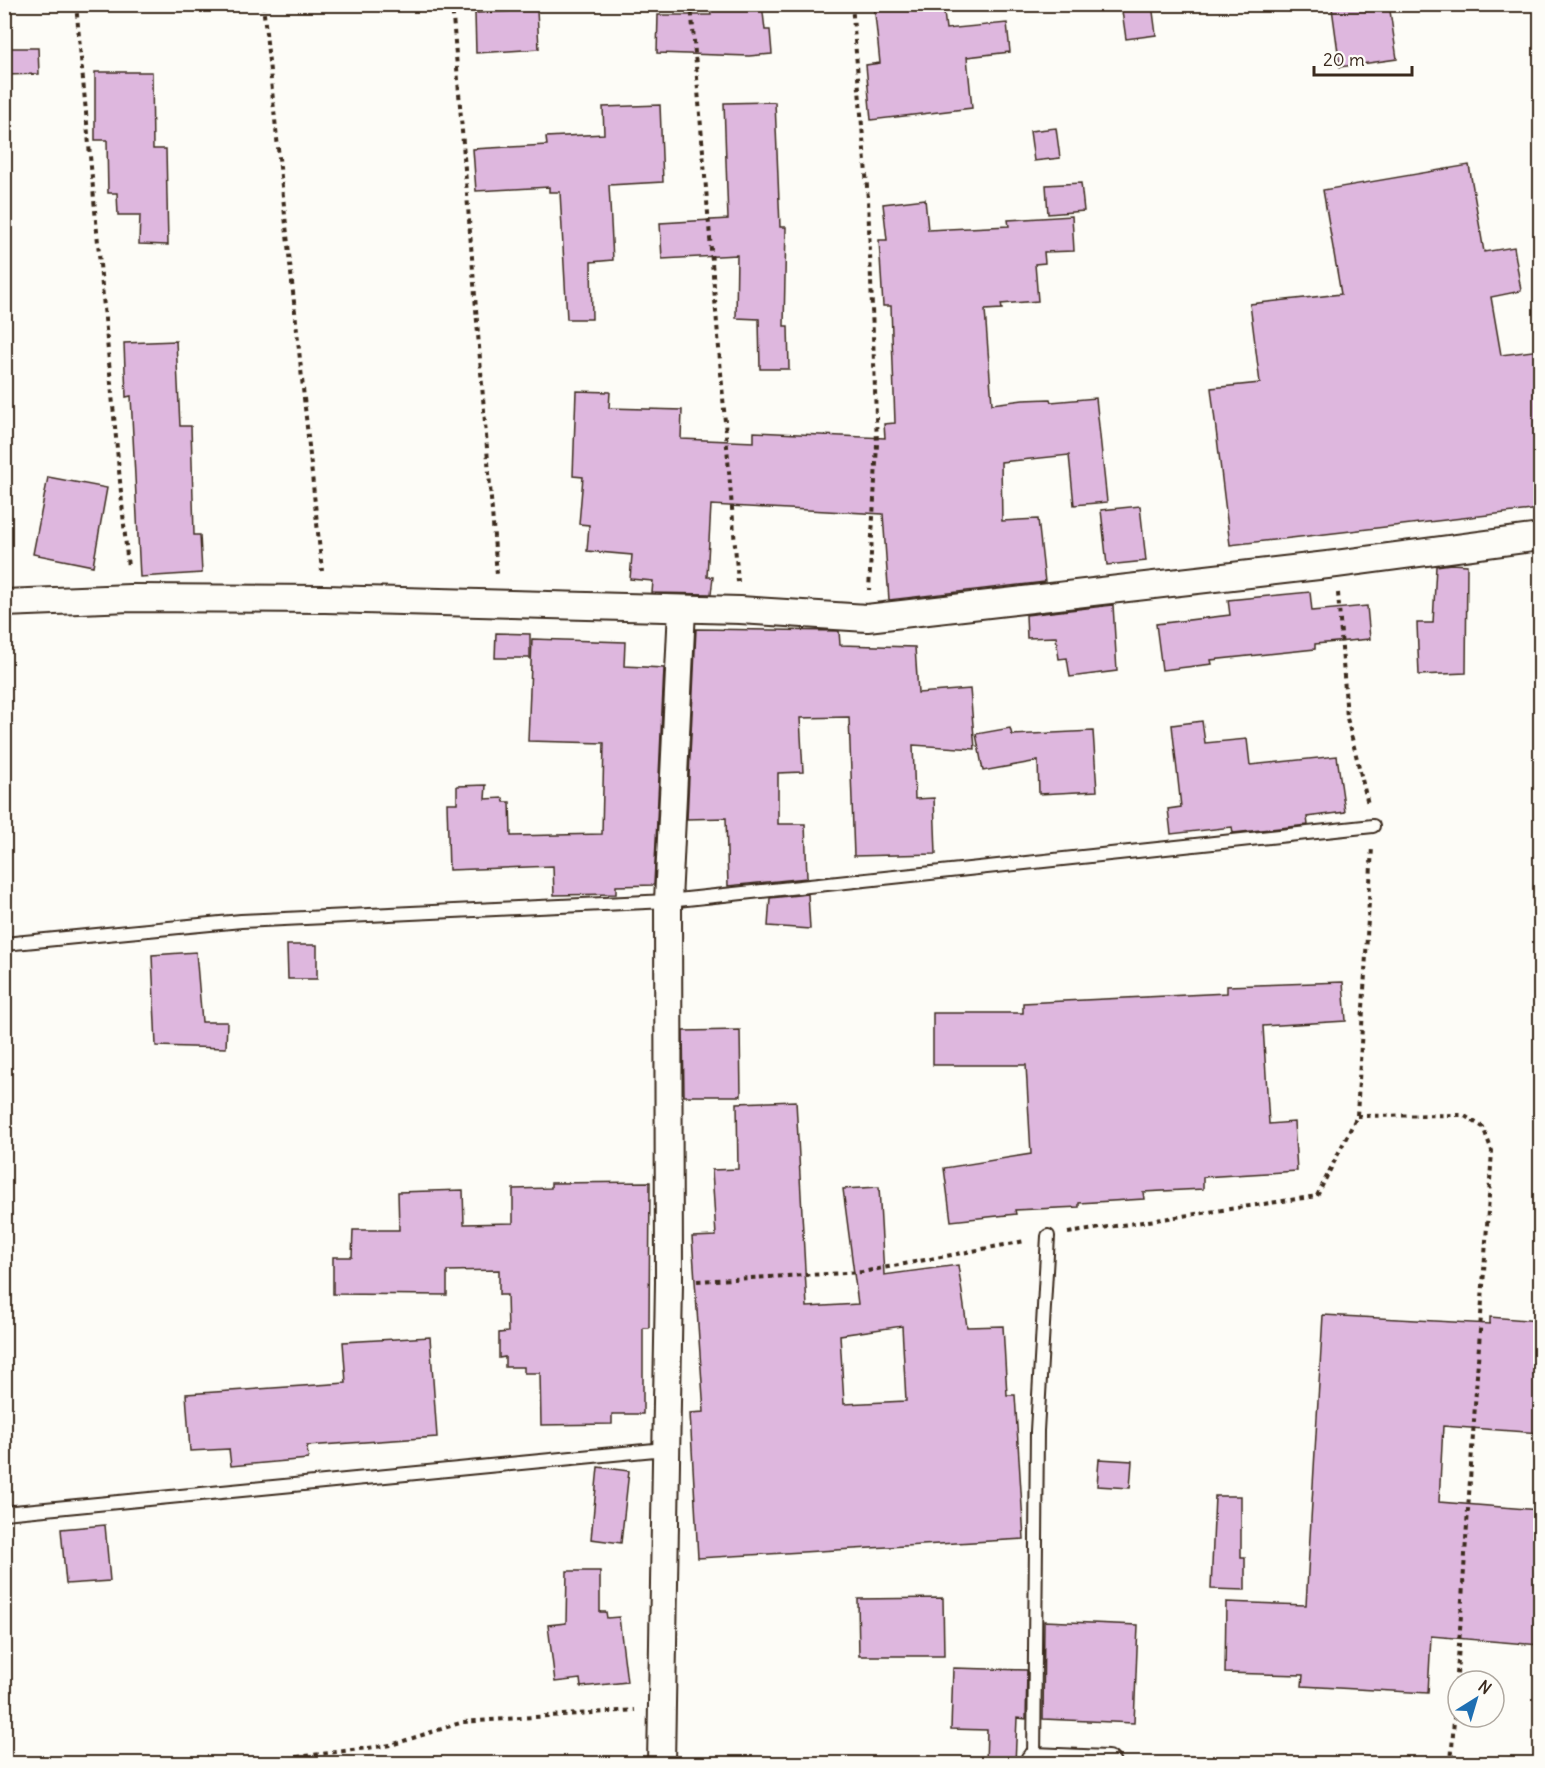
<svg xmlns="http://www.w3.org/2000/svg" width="1545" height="1768" font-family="Delius,sans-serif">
<rect width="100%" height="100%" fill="#fdfcf7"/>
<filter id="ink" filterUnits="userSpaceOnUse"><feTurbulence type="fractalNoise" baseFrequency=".0167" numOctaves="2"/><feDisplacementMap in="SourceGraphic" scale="12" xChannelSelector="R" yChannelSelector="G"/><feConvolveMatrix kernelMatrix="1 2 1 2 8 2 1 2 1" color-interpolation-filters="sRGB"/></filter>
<g filter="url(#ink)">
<!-- building -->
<g fill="#deb7de" stroke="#3b2a1e" stroke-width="1.5" fill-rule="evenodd">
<path d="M710,4H762L765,30H770L772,54L749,56L657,53L658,15H711Z"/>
<path d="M874,4H943L946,29L1007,23L1010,52L967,57L972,108L871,120L866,65L880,63Z"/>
<path d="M1121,4H1152L1156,35L1126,39Z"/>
<path d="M1355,4H1389L1397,59L1340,67L1332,8Z"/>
<path d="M537,10L539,49L476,53L475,13Z"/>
<path d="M4,48H38L39,74L4,75Z"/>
<path d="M95,72H152L153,149H166L168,245L139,244L140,215H118L117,193H108L107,140H95Z"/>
<path d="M775,102L780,227H786L784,326H788L789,369H760L759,319L736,318L737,255L662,259L660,223L728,219L724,103Z"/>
<path d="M660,105L663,182L609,185L613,260L591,262L592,319H567L560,192H549V187L476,191L473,149L547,145L546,137L604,134L603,107Z"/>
<path d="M1056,128L1060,158L1034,161L1030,131Z"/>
<path d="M1469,165L1484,252L1514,247L1521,291L1491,297L1501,355L1540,350V509L1230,545L1211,388L1260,383L1250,304L1341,294L1323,190Z"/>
<path d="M1081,183L1084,211L1048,214L1046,185Z"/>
<path d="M925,199L928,230L1009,226L1008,220L1072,216L1074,251L1044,252L1045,263L1035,264L1038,301L1001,304L1002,309L985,310L992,404L1023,400L1050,399L1051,402L1096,398L1107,502L1074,505L1069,455L1001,462L1002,521L1038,519L1045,582L889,600L883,514L711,505L707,577H713L711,594L652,593L653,581L630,579L632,555L587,551L589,525L579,524L583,477L573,476L576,391L610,392L609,408L682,410L681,439L754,442V432L885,438L884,424L895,423L891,306H883L879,240H887L883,204Z"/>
<path d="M176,341L180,426H191L194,535H200L202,573L140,577L131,396L126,397L124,343Z"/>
<path d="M48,477L107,488L93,566L33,554Z"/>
<path d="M1140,506L1146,561L1107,565L1101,510Z"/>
<path d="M1451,564L1467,565L1466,673L1419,675L1417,623H1433L1436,566Z"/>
<path d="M1310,592L1312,611L1367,606L1370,639L1315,644V649L1211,660L1212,664L1162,670L1156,624L1230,615L1228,600Z"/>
<path d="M1113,605L1117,671L1070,677L1067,658L1059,659L1056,637L1027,638L1026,615Z"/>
<path d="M696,629L839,631L840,645L915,647L918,693L970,689L975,749L913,745L915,799L934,798L936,854L854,856L849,717L800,718L803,772L778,773V824H805L807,878L728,886L726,818L687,819Z"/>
<path d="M496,633L530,634V658H495Z"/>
<path d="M532,639L625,642L624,666L664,668L654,885L616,886V894L554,895L553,866L449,870L447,803H457V786L486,785L485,799L503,798L504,802H510L511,836L602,834L604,743L528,741Z"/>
<path d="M1202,721L1205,743L1247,739L1250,765L1337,756L1345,812L1307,817L1308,825L1233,833L1232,827L1171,834L1168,809L1181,807L1172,725Z"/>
<path d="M1010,728L1012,735L1093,731L1097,791L1039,794L1038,761L983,771L976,734Z"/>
<path d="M808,894L810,929L768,926L770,898Z"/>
<path d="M287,945H317V979H288Z"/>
<path d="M196,952L202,1022H227L226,1048L156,1046L152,955Z"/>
<path d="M1343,982L1346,1021L1263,1026L1269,1124L1294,1122L1297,1171L1203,1177V1189L1143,1192L1144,1199L1079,1203V1207L1015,1210L1016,1214L951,1221L944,1168L1031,1154L1026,1065H933V1013H1023V1003L1227,993V986Z"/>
<path d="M740,1030L741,1096H684L683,1031Z"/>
<path d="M796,1101L807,1307L858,1304L843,1189L879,1187L884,1275L958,1265L967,1327L1003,1326L1007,1395H1015L1024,1539L698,1558L690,1413L704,1412L692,1237L716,1236L712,1170L738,1169L737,1103ZM902,1326L906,1401L844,1404L840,1335Z"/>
<path d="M650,1182L649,1328H643V1414H612V1424L541,1425L540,1373H524V1367H505V1357L499,1358V1333L508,1332L507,1295H499V1270L447,1271V1295L333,1294V1257H352L353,1230H399L398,1192L463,1190L464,1224L513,1223V1189L551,1188V1183Z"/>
<path d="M1323,1315L1490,1324V1317L1540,1321V1433L1443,1426L1439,1502L1540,1510V1645L1431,1636L1428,1693L1302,1686L1303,1675L1225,1673L1226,1602L1306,1605Z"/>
<path d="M430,1337L437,1437L307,1446L308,1459L231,1466L229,1449L190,1451L186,1394L346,1383L343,1342Z"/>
<path d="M1099,1459L1132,1461L1130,1488L1097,1486Z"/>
<path d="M598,1467L629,1471L621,1543L591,1539Z"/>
<path d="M1215,1496H1241V1558H1245V1590L1211,1589Z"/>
<path d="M105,1525L110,1581L66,1584L61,1529Z"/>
<path d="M567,1571H600V1612H606L607,1618L619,1617L627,1682L581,1687L580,1679L555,1682L548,1625L566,1623Z"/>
<path d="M943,1598L944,1656H859L858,1599Z"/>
<path d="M1044,1621L1138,1625L1134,1723L1043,1719Z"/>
<path d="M953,1668L1027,1670L1026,1719L1017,1718L1015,1764H986L987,1730L951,1729Z"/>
</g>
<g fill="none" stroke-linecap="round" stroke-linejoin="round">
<!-- lane casing -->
<g stroke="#3b2a1e" stroke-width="16">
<g id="lane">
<path d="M4,944L241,921L668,901L1373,826"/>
<path d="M4,1513L665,1449"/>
<path d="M1034,1761L1037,1431L1048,1236"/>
</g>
</g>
<!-- street casing -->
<g stroke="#3b2a1e" stroke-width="30">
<g id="street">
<path d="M4,603L130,598L325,599L740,610L867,618L1336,564L1540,537"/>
<path d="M661,1764L669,1282L668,901L682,609"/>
<path d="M1034,1764V1761L1107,1764"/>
</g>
</g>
<!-- path -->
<g stroke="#3b2a1e" stroke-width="4" stroke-dasharray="4.5 4.5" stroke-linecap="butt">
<path d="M76,4L128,568"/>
<path d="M263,4L322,571"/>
<path d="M452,4L497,575"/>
<path d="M691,4L738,582"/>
<path d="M852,4L868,199L877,444L869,590"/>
<path d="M1338,593L1347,718L1368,804"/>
<path d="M1357,1116L1463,1115L1483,1127L1492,1151L1451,1764"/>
<path d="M1068,1233L1317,1196L1357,1116L1372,847"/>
<path d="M697,1281L862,1272L1025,1241"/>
<path d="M243,1764L391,1745L463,1722L635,1710"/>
</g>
<!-- lane -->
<use href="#lane" stroke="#fdfcf7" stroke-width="12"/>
<!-- street -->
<use href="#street" stroke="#fdfcf7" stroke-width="26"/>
</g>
</g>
<!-- margin -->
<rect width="1545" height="1768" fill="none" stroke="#fdfcf7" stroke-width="24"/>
<rect x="12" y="12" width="1521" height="1744" fill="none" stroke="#3b2a1e" stroke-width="2" filter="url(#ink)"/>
<!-- north arrow -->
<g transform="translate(1476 1699) rotate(37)"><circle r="28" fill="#fdfcf7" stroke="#afa8a0" stroke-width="1.5"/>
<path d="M0-4.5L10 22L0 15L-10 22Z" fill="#1f6fb2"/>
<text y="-9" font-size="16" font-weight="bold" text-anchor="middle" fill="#3b2a1e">N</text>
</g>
<!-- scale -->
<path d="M1314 66v9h98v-9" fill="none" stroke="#3b2a1e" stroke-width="3"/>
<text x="1323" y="66" font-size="18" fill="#3b2a1e" stroke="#fdfcf7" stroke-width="4.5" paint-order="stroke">20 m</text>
</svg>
